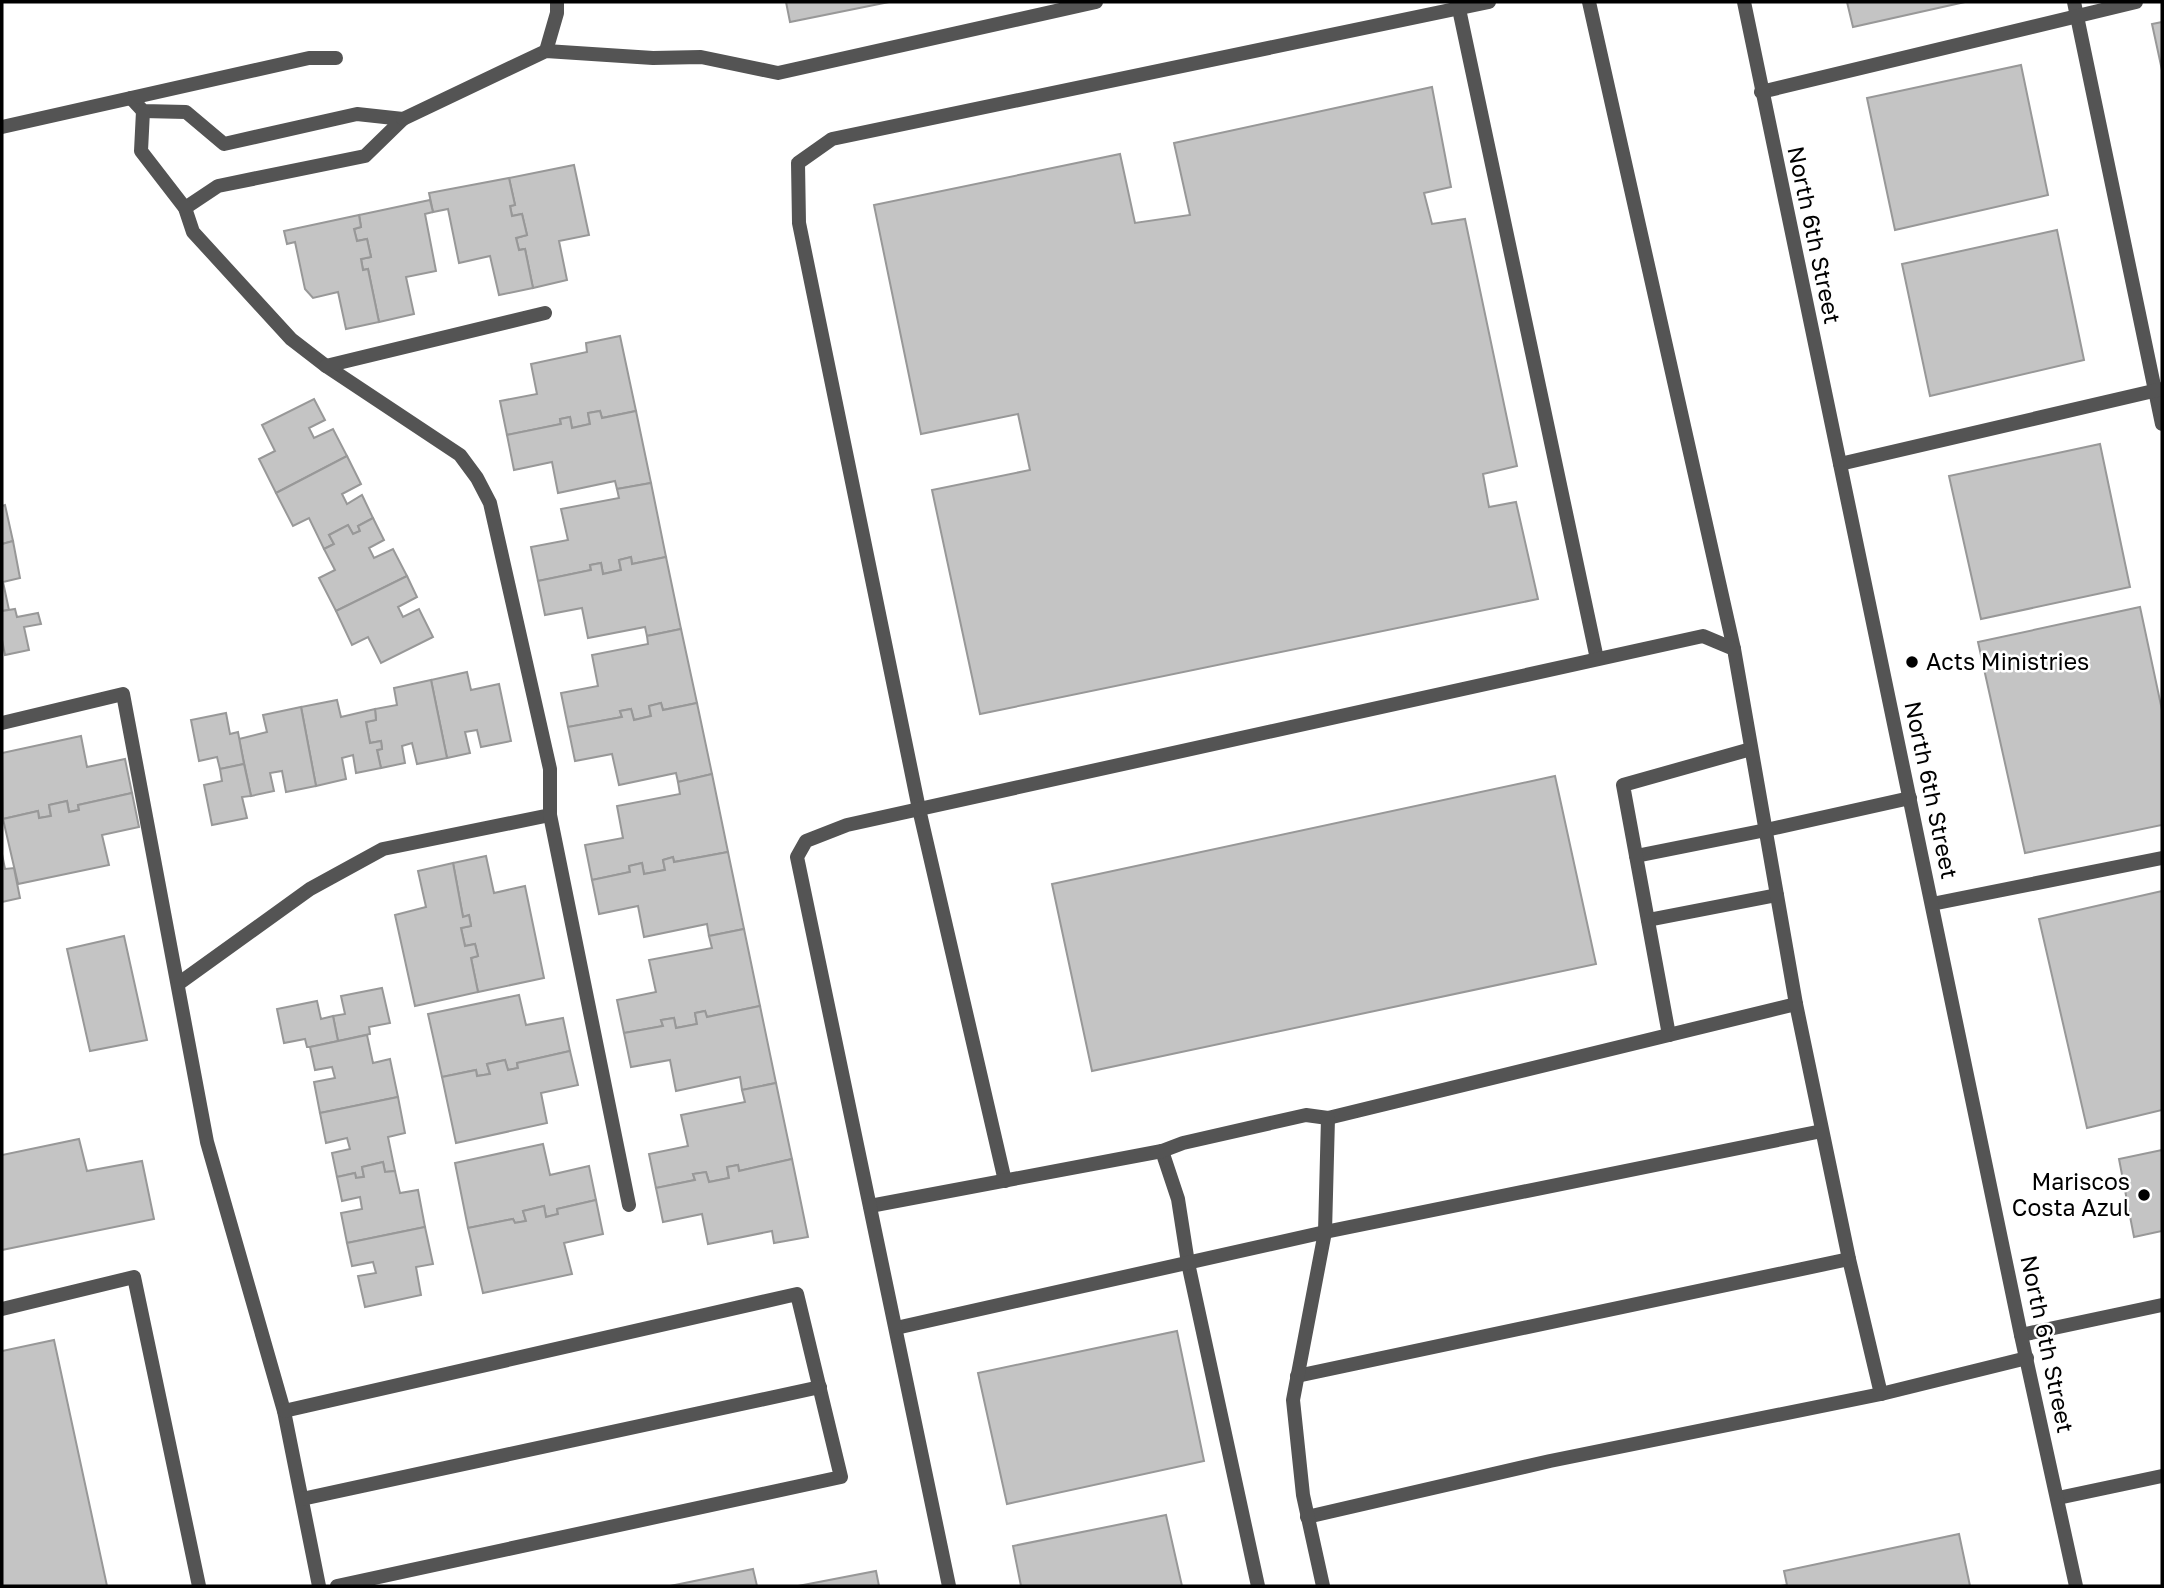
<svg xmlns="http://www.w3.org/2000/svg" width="2164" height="1588" font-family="'Golos Text',sans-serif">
<rect width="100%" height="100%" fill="#fff"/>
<!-- building -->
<g fill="#c4c4c4" stroke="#989898" stroke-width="2">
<path d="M786,2H889L790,22Z"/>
<path d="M1847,2H1965L1853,27Z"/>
<path d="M2162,22V70L2152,24Z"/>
<path d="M2021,65L2048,195L1895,230L1867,98Z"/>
<path d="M1432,87L1451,187L1424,193L1432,224L1465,219L1517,466L1483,474L1489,507L1516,502L1538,599L980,714L932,490L1030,470L1018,414L921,434L874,205L1120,154L1135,223L1190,215L1174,143Z"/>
<path d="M574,165L589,235L559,241L567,280L533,288L525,249L519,250L516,238L527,235L522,214L512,216L510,206L515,205L509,178Z"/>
<path d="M509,178L515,205L510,206L512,216L522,214L527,235L516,238L519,250L525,249L533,288L499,295L490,256L459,263L448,209L433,212L429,193Z"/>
<path d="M430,200L433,212L425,214L436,271L406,277L414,314L379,322L368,269L363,270L361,259L371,257L367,239L357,241L354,229L361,227L359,215Z"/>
<path d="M359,215L361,227L354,229L357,241L367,239L371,257L361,259L363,270L368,269L379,322L346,329L338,292L313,298L305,289L295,242L287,244L284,231Z"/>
<path d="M2057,230L2084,360L1930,396L1902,264Z"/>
<path d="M620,336L636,411L602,418L600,411L588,413L590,424L572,428L570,417L560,419L561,424L507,435L500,401L537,394L531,364L587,352L586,343Z"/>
<path d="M314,399L325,420L309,428L314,438L333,429L347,456L276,493L259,459L275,451L262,425Z"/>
<path d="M600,411L602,418L636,411L651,483L617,489L615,481L558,493L552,462L514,470L507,435L561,424L560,419L570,417L572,428L590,424L588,413Z"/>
<path d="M2100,444L2130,587L1981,619L1949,476Z"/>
<path d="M347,456L361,484L342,494L347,504L362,495L373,518L358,526L360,531L353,534L348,525L329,535L334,544L324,549L309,518L293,526L276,493Z"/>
<path d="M651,483L666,557L632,564L631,557L619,560L621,570L603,574L601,563L590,565L591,570L538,581L531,547L568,540L561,509L619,498L617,489Z"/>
<path d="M5,505L13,541L2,544V506Z"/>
<path d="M373,518L384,540L369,548L374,558L393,549L407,576L336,611L319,578L335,570L324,549L334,544L329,535L348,525L353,534L360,531L358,526Z"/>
<path d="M13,541L20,578L3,582L9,610L2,611V544Z"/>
<path d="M631,557L632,564L666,557L681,629L647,636L645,627L588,638L582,608L545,615L538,581L591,570L590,565L601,563L603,574L621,570L619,560Z"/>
<path d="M407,576L417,597L398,607L403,617L419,609L433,637L381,663L368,637L352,645L336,611Z"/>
<path d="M2140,607L2162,710V825L2025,853L1978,642Z"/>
<path d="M15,609L17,617L38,613L41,624L24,627L29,650L5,655L2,640V611Z"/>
<path d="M681,629L697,703L663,710L661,703L649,706L651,716L634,720L631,709L620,711L622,717L568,727L561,693L598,686L592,655L648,644L647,636Z"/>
<path d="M467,672L471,690L499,684L511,741L481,747L477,730L465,732L470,753L447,758L431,680Z"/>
<path d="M431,680L447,758L417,764L412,743L402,746L405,763L381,768L377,750L382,749L381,741L370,743L366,722L376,720L375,709L397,705L394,688Z"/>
<path d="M337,700L341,717L375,709L376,720L366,722L370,743L381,741L382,749L377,750L381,768L356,773L353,755L342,758L346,779L316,786L301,707Z"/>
<path d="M661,703L663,710L697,703L712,774L678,782L676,773L619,785L612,754L575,761L568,727L622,717L620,711L631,709L634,720L651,716L649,706Z"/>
<path d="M301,707L316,786L286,792L282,771L270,773L274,791L251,796L239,739L267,732L263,715Z"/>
<path d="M226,713L230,734L238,732L244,764L220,769L217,757L199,761L191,720Z"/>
<path d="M81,736L87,767L125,759L132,793L78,805L79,810L69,812L67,801L49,805L51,816L39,818L38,811L3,819L2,753Z"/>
<path d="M244,764L251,796L242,797L247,818L212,825L204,785L222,781L220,769Z"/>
<path d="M712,774L728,852L674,862L673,857L663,860L665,870L644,874L642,863L629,866L630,872L592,880L585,845L623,838L617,806L680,794L678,782Z"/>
<path d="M1555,776L1596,964L1092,1071L1052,884Z"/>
<path d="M132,793L139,827L102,835L109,865L18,884L3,819L38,811L39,818L51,816L49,805L67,801L69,812L79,810L78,805Z"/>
<path d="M728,852L744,929L709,936L707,924L644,937L638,906L599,914L592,880L630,872L629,866L642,863L644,874L665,870L663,860L673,857L674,862Z"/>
<path d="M2,854L5,869L14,868L20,898L2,902Z"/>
<path d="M486,856L494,893L525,886L544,978L478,992L471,958L478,956L475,944L465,946L461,928L471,926L469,915L463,917L453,863Z"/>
<path d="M453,863L463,917L469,915L471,926L461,928L465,946L475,944L478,956L471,958L478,992L415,1006L395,915L426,907L418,871Z"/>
<path d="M2162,891V1110L2087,1128L2039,919Z"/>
<path d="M744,929L760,1006L707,1017L705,1011L695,1013L697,1024L676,1028L674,1018L661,1020L663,1026L624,1033L617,1000L656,992L649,960L712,948L709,936Z"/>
<path d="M124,936L147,1040L90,1051L67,949Z"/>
<path d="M382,988L390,1023L369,1027L370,1034L338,1041L333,1016L345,1014L341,996Z"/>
<path d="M519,995L526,1025L563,1018L570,1051L517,1063L518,1068L508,1070L505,1060L487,1064L490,1074L477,1076L476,1070L442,1077L428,1014Z"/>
<path d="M317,1001L321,1019L333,1016L338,1041L310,1047H307L305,1039L284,1043L277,1009Z"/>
<path d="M760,1006L776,1083L742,1090L740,1077L676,1091L670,1060L631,1067L624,1033L663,1026L661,1020L674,1018L676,1028L697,1024L695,1013L705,1011L707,1017Z"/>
<path d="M367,1035L373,1063L390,1059L398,1097L320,1113L314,1082L335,1078L332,1067L315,1070L310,1047Z"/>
<path d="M570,1051L578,1085L541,1093L547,1123L456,1143L442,1077L476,1070L477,1076L490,1074L487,1064L505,1060L508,1070L518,1068L517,1063Z"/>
<path d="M776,1083L792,1159L739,1171L738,1165L727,1167L729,1178L709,1182L706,1172L693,1174L695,1180L656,1188L649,1154L688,1146L681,1115L745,1102L742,1090Z"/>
<path d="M398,1097L405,1133L388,1137L395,1171L385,1172L383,1162L362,1167L364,1177L356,1178L355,1173L337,1177L332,1153L350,1149L347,1138L326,1143L320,1113Z"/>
<path d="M79,1139L87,1171L142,1161L154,1219L2,1250V1155Z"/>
<path d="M543,1144L550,1175L589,1166L596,1200L557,1209L558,1214L546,1217L544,1206L523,1211L526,1221L515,1223L513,1219L468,1228L455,1163Z"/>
<path d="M2162,1150V1231L2134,1237L2119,1159Z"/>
<path d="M792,1159L808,1237L774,1243L772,1231L708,1244L702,1214L663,1222L656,1188L695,1180L693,1174L706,1172L709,1182L729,1178L727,1167L738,1165L739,1171Z"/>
<path d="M383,1162L385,1172L395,1171L400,1193L418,1190L425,1227L347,1243L341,1213L362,1209L360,1197L342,1201L337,1177L355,1173L356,1178L364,1177L362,1167Z"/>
<path d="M596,1200L603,1234L564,1243L572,1274L483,1293L468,1228L513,1219L515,1223L526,1221L523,1211L544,1206L546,1217L558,1214L557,1209Z"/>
<path d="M425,1227L433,1264L416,1267L421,1295L365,1307L358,1276L376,1273L373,1262L352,1266L347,1243Z"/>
<path d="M1177,1331L1204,1461L1007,1504L978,1373Z"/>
<path d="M54,1340L107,1586H2V1351Z"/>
<path d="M1166,1515L1182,1586H1021L1013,1546Z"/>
<path d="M1959,1534L1970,1586H1781L1787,1585L1784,1571Z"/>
<path d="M753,1569L757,1586H670Z"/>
<path d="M876,1571L879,1586H798Z"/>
</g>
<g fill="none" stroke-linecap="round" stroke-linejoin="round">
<!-- service -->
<g stroke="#545454" stroke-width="14">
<path d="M1589,2L1734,649"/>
<path d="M2074,2L2162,424"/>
<path d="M1459,9L1597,659"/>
<path d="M1761,92L2136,2"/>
<path d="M131,98L143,111L186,112L224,144L357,114L403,119L365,156L218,186L185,208"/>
<path d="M143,111L141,151L185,208L193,232L291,339L326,366L460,455L477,478L490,503L550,769V815L383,849L310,889L178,984"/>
<path d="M403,119L546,51L653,58L701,57L778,73L1096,2"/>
<path d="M2,127L309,58H336"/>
<path d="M326,366L545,313"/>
<path d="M1840,464L2162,389"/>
<path d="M2,723L123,694L207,1142L284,1411L319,1586"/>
<path d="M550,815L629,1205"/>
<path d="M1636,856L1766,830L1910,798"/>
<path d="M1932,904L2162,858"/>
<path d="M1648,920L1777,895"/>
<path d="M1669,1035L1623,785L1751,749"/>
<path d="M1162,1151L1178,1199L1188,1263L1258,1586"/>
<path d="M1005,1181L919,809L799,223L798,163L832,139L1489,2"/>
<path d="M870,1206L1162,1151L1183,1143L1306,1115L1328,1118L1796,1004"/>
<path d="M2,1309L134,1277L199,1586"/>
<path d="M896,1328L1325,1232L1822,1131"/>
<path d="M2021,1335L2162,1305"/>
<path d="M1297,1376L1849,1259"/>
<path d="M1881,1394L2027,1358"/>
<path d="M284,1411L797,1294L841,1477L337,1586"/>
<path d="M2058,1498L2162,1476"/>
<path d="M302,1499L820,1387"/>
<path d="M949,1586L797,857L806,841L847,825L1703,636L1734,649L1796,1004L1849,1259L1881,1394L1550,1461L1307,1517"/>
<path d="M1323,1586L1303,1495L1293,1400L1325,1232L1328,1118"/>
</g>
<!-- minor -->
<g stroke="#545454" stroke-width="14">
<path d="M1744,2L2021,1335L2076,1586"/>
<path d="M546,51L557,13V2"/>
</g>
</g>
<!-- markers -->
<g fill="#000" stroke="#fff" stroke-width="2.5">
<circle cx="1912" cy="662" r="7"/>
<circle cx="2144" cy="1195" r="7"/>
</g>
<g text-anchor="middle" stroke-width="5" stroke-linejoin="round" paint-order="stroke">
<!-- street labels -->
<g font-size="23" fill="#000" stroke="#fff">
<text transform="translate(1814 235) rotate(78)" y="8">North 6th Street</text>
<text transform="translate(1931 790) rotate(78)" y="8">North 6th Street</text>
<text transform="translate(2047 1344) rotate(78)" y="8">North 6th Street</text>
</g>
<!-- poi labels -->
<g font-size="23" fill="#000" stroke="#fff" text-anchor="start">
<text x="1926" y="670">Acts Ministries</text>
<text x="2130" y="1190" text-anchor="end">Mariscos<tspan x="2130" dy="26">Costa Azul</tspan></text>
</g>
</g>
<!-- border -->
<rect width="2164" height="1588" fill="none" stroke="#000000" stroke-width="7"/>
</svg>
